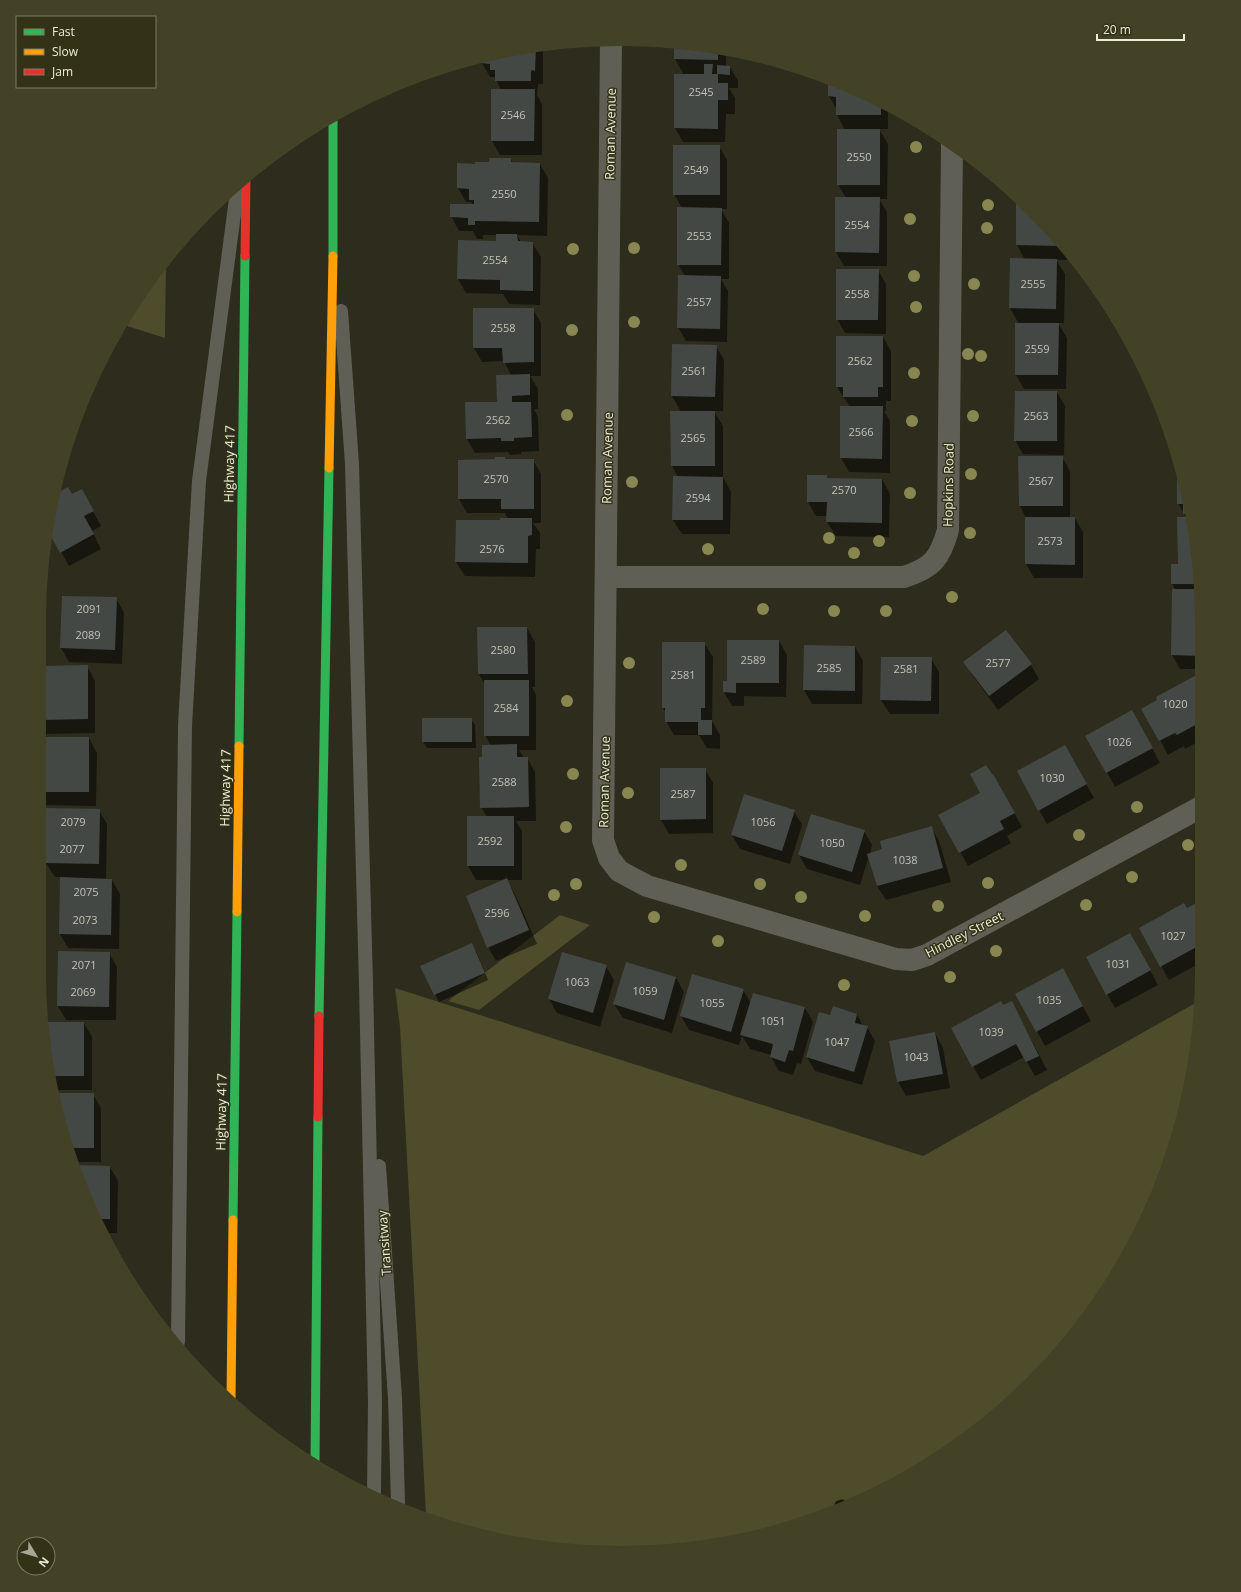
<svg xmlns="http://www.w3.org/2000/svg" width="1241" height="1592" font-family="'Open Sans',sans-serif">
<rect width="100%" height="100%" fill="#2d2c1d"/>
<!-- green -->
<g fill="#4e4c2b">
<path d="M166,259L165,338L121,324L159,266Z"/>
<path d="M560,915L590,925L479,1010L448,1001Z"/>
<path d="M395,988L923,1156L1199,1001L1191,1085L1158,1194L1104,1295L1004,1409L911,1475L771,1533L621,1553L470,1533L426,1515L400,1027Z"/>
</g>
<!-- shadow -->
<g fill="#0007">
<path d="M675,43L726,51V67H730L738,81V88H729L735,98V114H726L725,142H683L675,128L684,75L675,59Z"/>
<path d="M543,44V84H538L537,95L542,104V155H500L492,141V90H501L495,77H490L482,63V59Z"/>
<path d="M829,81L877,99L888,106V129H879L888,144L887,199H879L887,212V266H844L836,252L846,198L838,184L845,130L837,115V110L829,96Z"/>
<path d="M719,146L727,160V209H721L729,223V279H721L728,291L727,342L686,341L678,327L685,276L678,264L682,208L674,194Z"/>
<path d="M510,159L513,163L540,164L548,178L547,236L517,235L521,242L532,243L541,257L540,305L509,304L503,294L466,293L458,279L459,241L497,242V235H483V239H477L473,231H459L451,216L473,205L471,202H466L458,188L476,165Z"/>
<path d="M1017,199L1058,237L1067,250V260H1056L1065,274L1064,323H1058L1067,338L1066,389H1024L1016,375L1019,324L1010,308L1011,259L1025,260L1017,245Z"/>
<path d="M878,270L886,284V334L845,333L837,319Z"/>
<path d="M533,309L541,323V376H530L538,389V409H534L538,417L539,451L521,452V454L510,455L508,452L475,453L467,439L498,403L511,375L504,361L482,362L474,348Z"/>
<path d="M883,337L891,351V401H886V411H884L890,421V473L849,472L841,458V407H850L837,387Z"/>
<path d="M673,345L716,346L724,360L723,411H714L723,426V477L731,492L730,534H682L673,520L678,477L672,466L681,412L672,396Z"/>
<path d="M1057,392L1065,406L1064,455L1023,454L1015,440Z"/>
<path d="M1062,457L1070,471V518H1075L1083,532V578H1034L1026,564V518L1020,506Z"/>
<path d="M504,458L506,460H533L541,474V523H533L540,533V549H536L535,577L465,576L456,562L501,522L508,519L505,513H467L459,499L496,460Z"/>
<path d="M1178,470L1201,582V669H1180L1172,655L1173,590H1176L1172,584L1179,565L1186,518L1178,503Z"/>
<path d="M826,476L828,479H882L890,494L889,537L836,536L827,522L828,516H816L808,502Z"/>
<path d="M72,495L89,504L101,526L92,531L101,549L69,566L47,527L53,496Z"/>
<path d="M116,598L124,613L122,664L69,662L61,648Z"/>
<path d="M527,628L535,642V687H532L536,695V750H519L524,758H527L535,772L536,821H516L522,831V880H507L515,894L537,944L496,961L488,947L506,880H476L468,866L487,817L481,807L483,758L491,746L485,735V685L479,674Z"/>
<path d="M1006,631L1031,665L1039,679L998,710L973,676L965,662Z"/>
<path d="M779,641L787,655L786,697L744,696V706H732L724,692L728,682Z"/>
<path d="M704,643L713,657L712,721L720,735V749L707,748L699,735H674L666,721V713L663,708Z"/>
<path d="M855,647L863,661L862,704H812L804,690Z"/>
<path d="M931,658L939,672V714H890L881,700Z"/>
<path d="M87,666L95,681V733L43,734L40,728V667Z"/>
<path d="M1200,674L1201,740L1185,749L1184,746L1168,755L1143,709Z"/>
<path d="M471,719L475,725L476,748H427L423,741Z"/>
<path d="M1140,726L1160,763L1115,787L1087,736Z"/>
<path d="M40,738H89L97,753L96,806L43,805L40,799Z"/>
<path d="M1073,760L1094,798L1047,824L1039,810Z"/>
<path d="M705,769L713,783V833L669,834L661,820Z"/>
<path d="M1001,789L1022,827L1007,836L1011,843L968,866L940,815Z"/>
<path d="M47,809L99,810L107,824L106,879L112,880L120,894L119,949L68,948L60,934L61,877H55L46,863Z"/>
<path d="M794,811L802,825L790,864L740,849L732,835Z"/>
<path d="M931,827L939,841L951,882L886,900L877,886L869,856L860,885L807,869L799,855L864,831L872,845L870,854L884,850Z"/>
<path d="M1187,909L1202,915V962L1169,980L1161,966Z"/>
<path d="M1138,948L1158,985L1115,1008L1107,994Z"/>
<path d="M476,951L488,980L439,1002L422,966Z"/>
<path d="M59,952L109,953L117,967L116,1020H66L58,1006Z"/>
<path d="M606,966L614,980L600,1027L557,1013L549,999Z"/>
<path d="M676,978L684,992L672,1033L623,1018L614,1004Z"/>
<path d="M1070,983L1091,1021L1045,1046L1016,994Z"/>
<path d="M743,990L751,1003L805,1008L813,1022L801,1064L797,1063L793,1075L779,1071L771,1057V1055L750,1049L742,1036L739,1045L689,1030L681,1016Z"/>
<path d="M1003,1006L1019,1016L1047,1070L1035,1076L1024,1057L981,1080L973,1066Z"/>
<path d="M857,1014L863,1026L867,1027L875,1041L862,1085L815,1071L807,1057L831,1017Z"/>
<path d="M46,1023H84L92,1037V1090H55Z"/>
<path d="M935,1033L943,1048L950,1088L906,1096L898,1082Z"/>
<path d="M55,1094H93L101,1108V1162H75L59,1122Z"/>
<path d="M77,1166L110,1167L118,1181L117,1233H105Z"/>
<path d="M106,1237L115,1251V1258Z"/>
</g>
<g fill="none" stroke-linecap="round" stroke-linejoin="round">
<!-- stream -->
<path stroke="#1a1803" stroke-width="9" d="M839,1505L842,1504"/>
</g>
<!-- building -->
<g fill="#444845">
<path d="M674,43L718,50V60L674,59Z"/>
<path d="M536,46L535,71L531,70V81H495V70H490V64L481,63V59Z"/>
<path d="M704,64H713L712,74H717V65L730,66V75L718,74V83H728V100H718V129L674,128V74H704Z"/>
<path d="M828,80L881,101V115H836V97L828,96Z"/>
<path d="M491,89H535L534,141H491Z"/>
<rect x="837" y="129" width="43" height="56"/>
<rect x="673" y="145" width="47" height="50"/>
<path d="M489,158H511V162L540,163L539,222L475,221V225H468V218L450,217V204H474V200H469V189L457,188V163L475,164V162H489Z"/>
<path d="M835,197H880L879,253L835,252Z"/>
<path d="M1016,198L1058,237L1059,239V246L1016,245Z"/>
<path d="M677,207L722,208L721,265H677Z"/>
<path d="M496,234H517L518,241L533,242V291L500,290V280L457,279L458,240L496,241Z"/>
<path d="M1010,258L1057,259L1056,309L1009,308Z"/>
<path d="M836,269H879L878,320H836Z"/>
<path d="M678,275L721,276L720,329L677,328Z"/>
<path d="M473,308H534V362L503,363L502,348H473Z"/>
<path d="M1015,323H1059L1058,375H1015Z"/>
<path d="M836,336H883V387H878V397H843V387H836Z"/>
<path d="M672,344L717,345L715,397L671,396Z"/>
<path d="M530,374V395L512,396V402H531L532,437L514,438V441H501V438L466,439L465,402H497L496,375Z"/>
<path d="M1015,391H1057V441H1014Z"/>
<path d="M840,406H883L882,459L840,458Z"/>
<path d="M670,411H715V466H671Z"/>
<path d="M1018,456H1063V506H1019Z"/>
<path d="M495,457H505V459H534V509H501V499H458V460L495,459Z"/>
<path d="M1177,468H1178L1187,514H1183V504H1177Z"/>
<path d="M807,475H827V478L882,479V523L826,522L827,502H807Z"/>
<path d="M673,476L723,477V520H672Z"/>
<path d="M68,487L72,494L82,489L94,511L84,516L94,534L60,553L47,529L53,495Z"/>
<path d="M1025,517H1075V565L1025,564Z"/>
<path d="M1177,517H1188L1201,584H1171V564H1178Z"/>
<path d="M500,518H532V535L528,536V563L455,562L456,520H500Z"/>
<path d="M1172,589H1201V656L1171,655Z"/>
<path d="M62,596L117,597L115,650L60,648Z"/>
<path d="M477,627H527L528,674H478Z"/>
<path d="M1006,630L1032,664L989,696L963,662Z"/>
<path d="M727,640H779V683H736V693L723,692V681H727Z"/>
<path d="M662,642H705V708H701V720H712V735H698V722H665V708H662Z"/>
<path d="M804,645L855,646V691L803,690Z"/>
<path d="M881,657H932L931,701L880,700Z"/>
<path d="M88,665V719L40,720V666Z"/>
<path d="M1200,673L1201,722L1177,735L1175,733L1159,741L1141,709L1157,700L1156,697Z"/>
<rect x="484" y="680" width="45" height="56"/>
<path d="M1132,710L1153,748L1106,773L1085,736Z"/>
<rect x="422" y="718" width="50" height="24"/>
<rect x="40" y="737" width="49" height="55"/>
<path d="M517,744V757H528L529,807L480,808L479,757H482V745Z"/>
<path d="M1065,745L1087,784L1038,811L1017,771Z"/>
<path d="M986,765L992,774H993L1015,813L1000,821L1004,829L959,853L938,815L980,793L970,774Z"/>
<path d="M660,768H706V819L660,820Z"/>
<path d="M744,794L795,810L782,851L731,835Z"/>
<path d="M46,808L100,809L99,864L45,863Z"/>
<path d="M811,814L865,830L852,872L798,855Z"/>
<rect x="467" y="816" width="47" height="50"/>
<path d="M932,826L943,868L877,886L867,854L882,849L880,841Z"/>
<path d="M60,877L112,879L111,935L59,934Z"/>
<path d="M507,878L529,930L487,948L466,896Z"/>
<path d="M1184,903L1187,908L1196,903L1202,913V944L1160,967L1139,928Z"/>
<path d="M1130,933L1151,970L1106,995L1086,957Z"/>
<path d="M472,943L485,973L434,995L420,966Z"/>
<path d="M58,951L110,952L109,1007L57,1006Z"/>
<path d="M562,952L607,965L593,1013L548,999Z"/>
<path d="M626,962L676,977L664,1020L613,1004Z"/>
<path d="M1063,968L1083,1006L1036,1032L1015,994Z"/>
<path d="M692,974L744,989L731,1032L680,1016Z"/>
<path d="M753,993L805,1007L793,1051L789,1050L785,1062L770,1057L773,1044L740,1035Z"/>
<path d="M1001,1001L1003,1005L1012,1001L1039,1056L1026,1062L1016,1044L972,1067L951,1028Z"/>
<path d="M833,1006L857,1014L855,1023L868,1026L854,1072L806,1057L819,1012L830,1015Z"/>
<path d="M46,1022H84V1076H53Z"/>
<path d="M935,1032L943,1074L897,1082L889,1041Z"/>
<path d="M55,1093H94V1148H70L59,1122Z"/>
<path d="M77,1165L110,1166V1219H99Z"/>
</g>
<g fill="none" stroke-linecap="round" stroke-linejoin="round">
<!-- lane -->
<g stroke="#5f5f56" stroke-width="14">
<path d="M341,311L352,464L366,984L375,1402L374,1494"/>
<path d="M379,1166L395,1398L398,1503"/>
<path d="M178,1342L185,726L199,481L237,191"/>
</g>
<!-- street -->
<g stroke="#5f5f56" stroke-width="22">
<path d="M611,42L603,840L609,858L619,871L647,886L896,959L912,960L927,955L1201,807"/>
<path d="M606,577H904C932,568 940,559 948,530L952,145"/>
</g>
<!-- fast -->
<g stroke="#30b455" stroke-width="9">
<path d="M333,256V116"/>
<path d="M239,746L245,256"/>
<path d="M319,1016L329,468"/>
<path d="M233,1220L237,912"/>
<path d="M315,1464L318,1117"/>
</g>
<!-- slow -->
<g stroke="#ff9f0a" stroke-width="9">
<path d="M329,468L333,256"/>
<path d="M237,912L239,746"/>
<path d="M231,1400L233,1220"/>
</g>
<!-- jam -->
<g stroke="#e5322d" stroke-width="9">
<path d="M245,256L246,177"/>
<path d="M318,1117L319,1016"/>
</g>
</g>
<!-- trees -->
<g fill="#898751">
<circle cx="916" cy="147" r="6"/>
<circle cx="988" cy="205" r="6"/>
<circle cx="910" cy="219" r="6"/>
<circle cx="987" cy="228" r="6"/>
<circle cx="634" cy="248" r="6"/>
<circle cx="573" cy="249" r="6"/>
<circle cx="914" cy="276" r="6"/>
<circle cx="974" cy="284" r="6"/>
<circle cx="916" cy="307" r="6"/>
<circle cx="634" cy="322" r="6"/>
<circle cx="572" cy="330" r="6"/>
<circle cx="968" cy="354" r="6"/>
<circle cx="981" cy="356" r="6"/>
<circle cx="914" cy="373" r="6"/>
<circle cx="567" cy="415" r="6"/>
<circle cx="973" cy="416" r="6"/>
<circle cx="912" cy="421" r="6"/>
<circle cx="971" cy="474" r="6"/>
<circle cx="632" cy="482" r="6"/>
<circle cx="910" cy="493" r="6"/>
<circle cx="970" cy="533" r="6"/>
<circle cx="829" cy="538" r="6"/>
<circle cx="879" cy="541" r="6"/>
<circle cx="708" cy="549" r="6"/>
<circle cx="854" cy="553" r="6"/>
<circle cx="952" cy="597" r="6"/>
<circle cx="763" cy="609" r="6"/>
<circle cx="834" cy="611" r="6"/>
<circle cx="886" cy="611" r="6"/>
<circle cx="629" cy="663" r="6"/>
<circle cx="567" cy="701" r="6"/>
<circle cx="573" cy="774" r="6"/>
<circle cx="628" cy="793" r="6"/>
<circle cx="1137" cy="807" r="6"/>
<circle cx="566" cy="827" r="6"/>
<circle cx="1079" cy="835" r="6"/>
<circle cx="1188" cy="845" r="6"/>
<circle cx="681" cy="865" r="6"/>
<circle cx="1132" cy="877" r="6"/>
<circle cx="988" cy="883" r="6"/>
<circle cx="576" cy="884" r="6"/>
<circle cx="760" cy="884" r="6"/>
<circle cx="554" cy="895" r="6"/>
<circle cx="801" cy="897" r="6"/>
<circle cx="1086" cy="905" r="6"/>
<circle cx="938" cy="906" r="6"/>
<circle cx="865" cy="916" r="6"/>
<circle cx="654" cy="917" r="6"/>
<circle cx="718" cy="941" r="6"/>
<circle cx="996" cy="951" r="6"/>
<circle cx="950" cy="977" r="6"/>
<circle cx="844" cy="985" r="6"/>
</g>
<g text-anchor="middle" stroke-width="3" stroke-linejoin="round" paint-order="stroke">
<!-- number labels -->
<g font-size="11" fill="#c1c2b5">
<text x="701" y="96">2545</text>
<text x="513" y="119">2546</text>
<text x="859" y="161">2550</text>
<text x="696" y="174">2549</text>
<text x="504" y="198">2550</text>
<text x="857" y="229">2554</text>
<text x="699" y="240">2553</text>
<text x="495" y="264">2554</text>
<text x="1033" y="288">2555</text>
<text x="857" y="298">2558</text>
<text x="699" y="306">2557</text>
<text x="503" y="332">2558</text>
<text x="1037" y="353">2559</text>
<text x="860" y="365">2562</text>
<text x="694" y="375">2561</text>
<text x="1036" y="420">2563</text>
<text x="498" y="424">2562</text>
<text x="861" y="436">2566</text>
<text x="693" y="442">2565</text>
<text x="496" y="483">2570</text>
<text x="1041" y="485">2567</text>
<text x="844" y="494">2570</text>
<text x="698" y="502">2594</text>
<text x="1050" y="545">2573</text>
<text x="492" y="553">2576</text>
<text x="89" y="613">2091</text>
<text x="88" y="639">2089</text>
<text x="503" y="654">2580</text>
<text x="753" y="664">2589</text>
<text x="998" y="667">2577</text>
<text x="829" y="672">2585</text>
<text x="906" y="673">2581</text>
<text x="683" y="679">2581</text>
<text x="1175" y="708">1020</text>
<text x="506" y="712">2584</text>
<text x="1119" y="746">1026</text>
<text x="1052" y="782">1030</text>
<text x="504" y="786">2588</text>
<text x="683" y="798">2587</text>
<text x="73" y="826">2079</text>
<text x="763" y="826">1056</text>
<text x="490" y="845">2592</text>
<text x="832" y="847">1050</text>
<text x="72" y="853">2077</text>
<text x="905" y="864">1038</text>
<text x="86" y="896">2075</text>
<text x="497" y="917">2596</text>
<text x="85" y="924">2073</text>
<text x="1173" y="940">1027</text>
<text x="1118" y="968">1031</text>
<text x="84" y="969">2071</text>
<text x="577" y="986">1063</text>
<text x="645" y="995">1059</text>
<text x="83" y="996">2069</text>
<text x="1049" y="1004">1035</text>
<text x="712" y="1007">1055</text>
<text x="773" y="1025">1051</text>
<text x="991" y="1036">1039</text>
<text x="837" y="1046">1047</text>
<text x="916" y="1061">1043</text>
</g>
<!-- street labels -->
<g font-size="13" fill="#ebebda" stroke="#343216">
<text transform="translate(610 134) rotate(-89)" y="5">Roman Avenue</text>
<text transform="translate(607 458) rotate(-89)" y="5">Roman Avenue</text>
<text transform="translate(229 464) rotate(-89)" y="5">Highway 417</text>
<text transform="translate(948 485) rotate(-89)" y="5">Hopkins Road</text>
<text transform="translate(604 782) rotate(-89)" y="5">Roman Avenue</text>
<text transform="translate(225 788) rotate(-89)" y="5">Highway 417</text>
<text transform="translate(964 934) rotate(-27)" y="5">Hindley Street</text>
<text transform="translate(221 1112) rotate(-89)" y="5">Highway 417</text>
<text transform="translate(384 1243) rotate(-94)" y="5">Transitway</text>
</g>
</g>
<!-- crop -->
<path d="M0 0H1241V1592H0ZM620 46H621A574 574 0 0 1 1195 620V972A574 574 0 0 1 621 1546H620A574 574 0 0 1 46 972V620A574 574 0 0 1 620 46Z" fill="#434126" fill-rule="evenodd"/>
<!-- legend -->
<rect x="16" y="16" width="140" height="72" fill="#343216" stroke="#7d7c64"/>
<rect x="24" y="29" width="20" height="6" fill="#30b455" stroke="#7d7c64"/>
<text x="52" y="36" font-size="12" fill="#ebebda">Fast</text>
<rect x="24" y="49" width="20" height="6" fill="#ff9f0a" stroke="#7d7c64"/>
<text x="52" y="56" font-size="12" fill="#ebebda">Slow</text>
<rect x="24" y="69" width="20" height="6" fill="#e5322d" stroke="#7d7c64"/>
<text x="52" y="76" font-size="12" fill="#ebebda">Jam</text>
<!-- north arrow -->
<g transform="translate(36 1556) rotate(128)"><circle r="19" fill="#343216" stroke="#7d7c64"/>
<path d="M0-3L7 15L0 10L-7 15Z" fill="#a8a898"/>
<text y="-6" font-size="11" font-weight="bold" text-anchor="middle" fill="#ebebda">N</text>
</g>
<!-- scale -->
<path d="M1097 34v6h87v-6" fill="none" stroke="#ebebda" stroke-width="2"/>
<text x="1103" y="34" font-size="12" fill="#ebebda" stroke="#343216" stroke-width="3" paint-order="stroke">20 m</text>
</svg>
